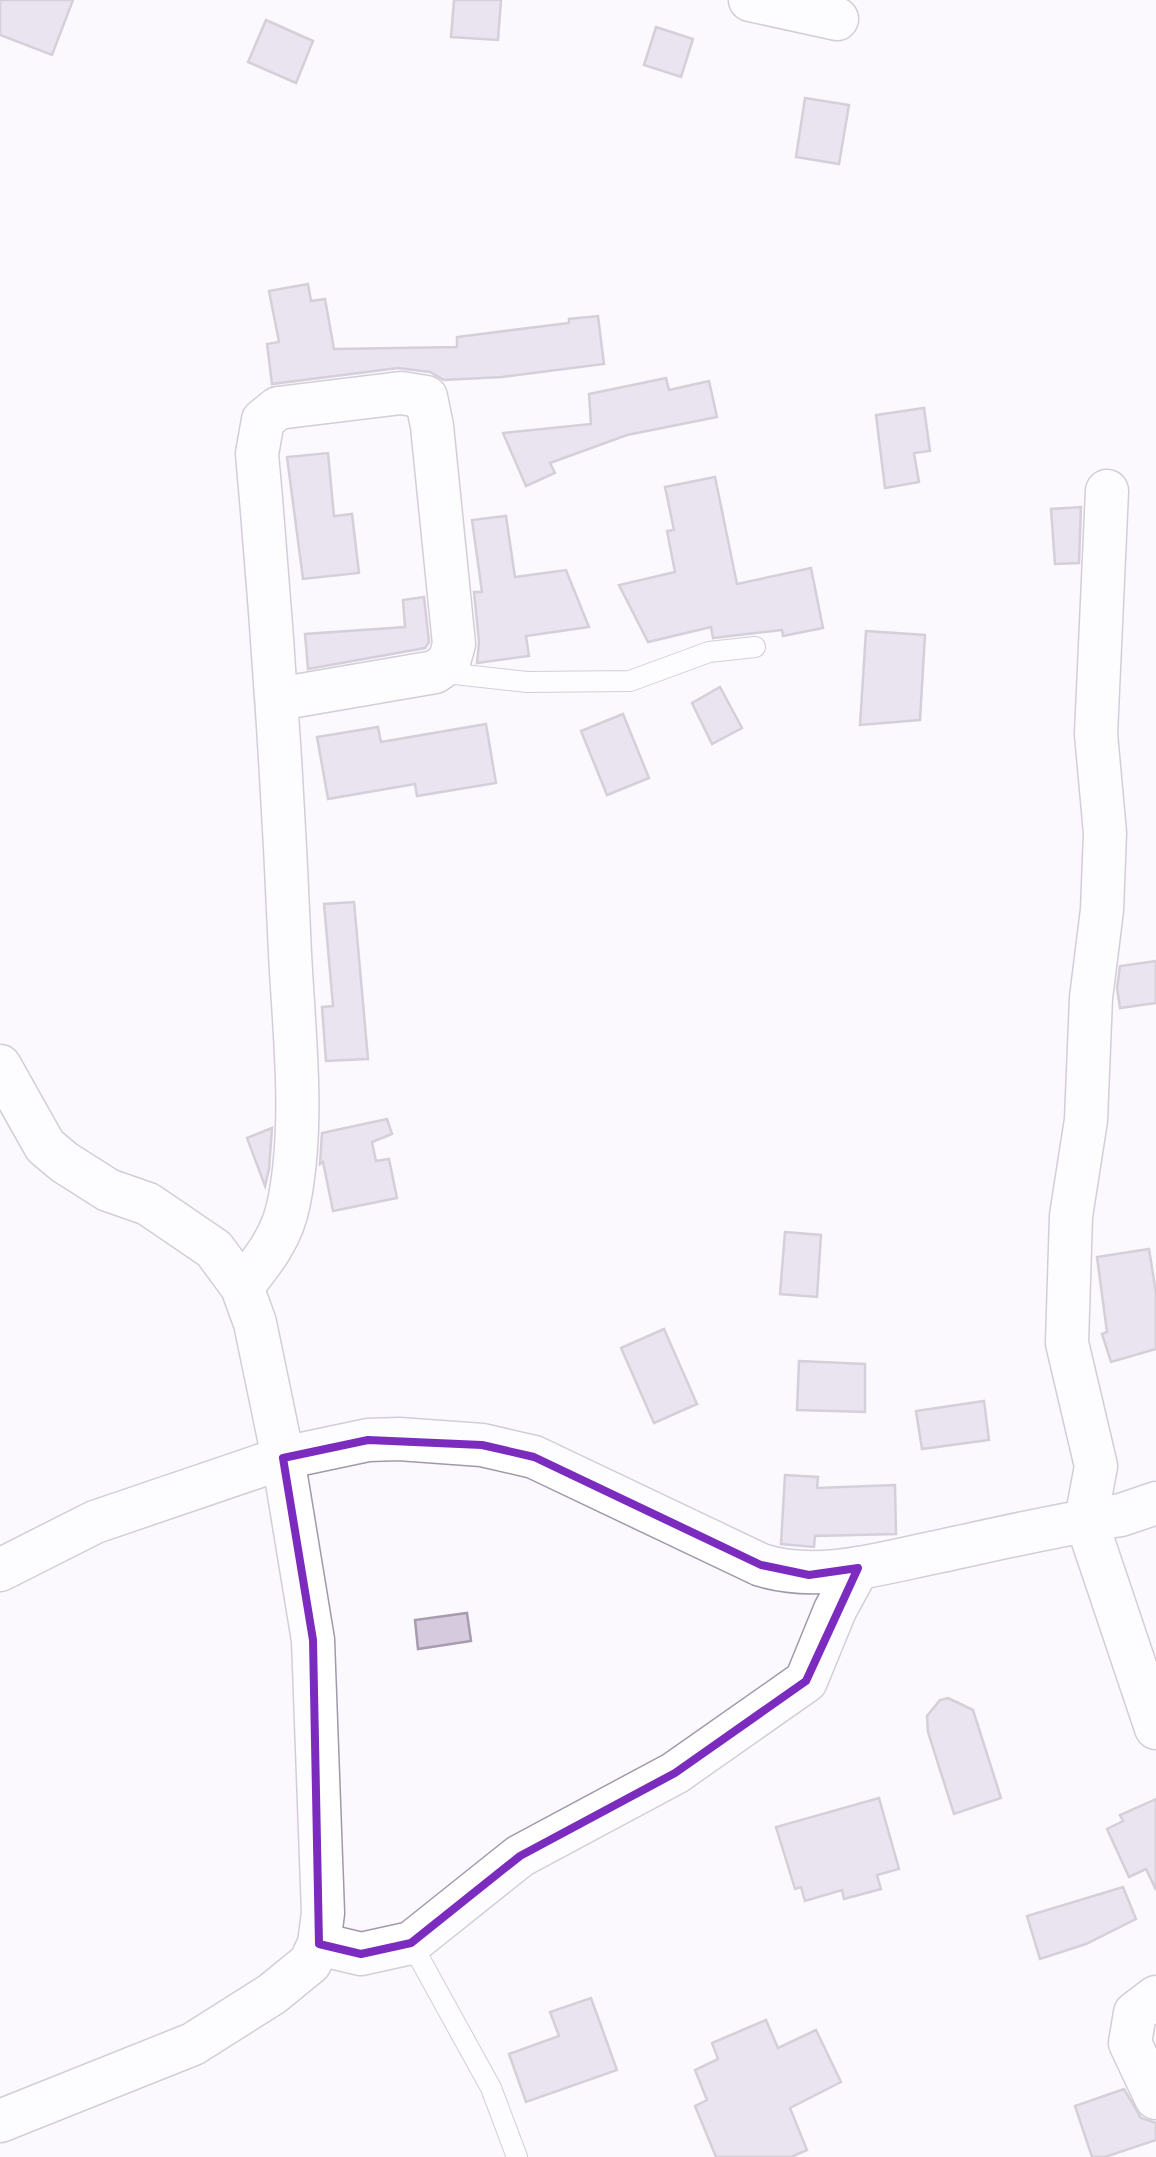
<svg xmlns="http://www.w3.org/2000/svg" width="1156" height="2157" font-family="'Alegreya Sans',sans-serif">
<rect width="100%" height="100%" fill="#fbf9fd"/>
<!-- building -->
<g fill="#d6cadf" stroke="#a79cb0" stroke-width="2.5">
<path d="M0,0H73L52,55L0,35Z"/>
<path d="M454,0H501L498,40L451,37Z"/>
<path d="M266,20L313,41L296,83L248,62Z"/>
<path d="M656,27L693,39L681,77L644,65Z"/>
<path d="M805,98L849,105L839,164L796,157Z"/>
<path d="M308,284L311,301L325,299L334,349L457,347V337L569,323V319L598,316L604,364L502,377L444,380L430,372L398,368L272,384L267,344L279,342L269,291Z"/>
<path d="M666,378L669,390L709,381L717,417L627,435L550,463L555,473L526,486L503,433L591,424L589,394Z"/>
<path d="M924,408L930,451L914,453L919,482L885,488L876,415Z"/>
<path d="M328,453L334,516L352,514L359,573L303,579L287,457Z"/>
<path d="M715,477L737,584L811,568L823,628L783,636L782,630L713,638L711,627L648,642L619,585L675,572L667,531L674,530L665,487Z"/>
<path d="M1081,507L1079,563L1055,564L1051,509Z"/>
<path d="M506,516L515,577L566,570L589,627L526,636L529,656L477,663L479,642L474,592H482L472,520Z"/>
<path d="M424,597L429,642L425,648L308,669L305,634L405,627L403,600Z"/>
<path d="M866,631L925,635L920,720L860,725Z"/>
<path d="M720,687L742,728L712,744L692,703Z"/>
<path d="M623,714L649,778L607,795L581,731Z"/>
<path d="M486,724L496,783L417,796L415,784L328,799L317,737L378,727L381,742Z"/>
<path d="M354,902L368,1059L326,1061L322,1007L333,1006L324,904Z"/>
<path d="M1156,961V1003L1120,1008L1117,988L1120,966Z"/>
<path d="M387,1119L392,1134L372,1142L376,1161L389,1159L397,1198L333,1211L323,1162L320,1164L322,1133Z"/>
<path d="M272,1128L269,1169L265,1186L247,1138Z"/>
<path d="M785,1232L821,1235L817,1297L780,1294Z"/>
<path d="M1149,1249L1156,1293V1349L1111,1362L1102,1334L1107,1332L1097,1257Z"/>
<path d="M664,1329L697,1404L654,1423L621,1348Z"/>
<path d="M799,1361L865,1364V1412L797,1410Z"/>
<path d="M984,1401L989,1440L922,1449L916,1411Z"/>
<path d="M785,1475L818,1477L817,1488L895,1485L896,1534L815,1536L814,1547L781,1544Z"/>
<path d="M467,1613L471,1641L418,1649L415,1620Z"/>
<path d="M948,1698L973,1710L1001,1798L954,1814L928,1732L927,1716L940,1700Z"/>
<path d="M879,1798L899,1869L877,1875L881,1889L844,1899L842,1890L805,1901L801,1887L795,1889L776,1827Z"/>
<path d="M1156,1799V1890L1146,1869L1129,1877L1107,1829L1123,1821L1120,1815Z"/>
<path d="M1123,1887L1136,1919L1086,1944L1040,1959L1027,1916Z"/>
<path d="M591,1998L617,2070L526,2102L509,2054L559,2036L550,2012Z"/>
<path d="M766,2020L778,2048L816,2030L841,2082L790,2108L807,2150L791,2157H716L695,2106L707,2100L695,2070L718,2059L712,2043Z"/>
<path d="M1124,2089L1141,2118L1156,2123V2140L1105,2157H1092L1075,2106Z"/>
</g>
<g fill="none" stroke-linecap="round" stroke-linejoin="round">
<!-- service casing -->
<g stroke="#a298ab" stroke-width="22">
<g id="service">
<path d="M437,672L527,682L630,681L709,652L755,647"/>
<path d="M411,1943L491,2088L517,2157"/>
</g>
</g>
<!-- minor casing -->
<g stroke="#a298ab" stroke-width="45">
<g id="minor">
<path d="M750,0L837,19"/>
<path d="M1107,491L1096,734L1105,833L1102,910L1091,998L1086,1120L1071,1216L1067,1343L1096,1466L1086,1520L1156,1728"/>
<path d="M0,1066L45,1146L64,1162L108,1190L148,1204L214,1249L242,1287L255,1323L283,1458L313,1640L323,1913L319,1944L310,1963L272,1994L193,2044L0,2121"/>
<path d="M242,1287C263,1261 283,1236 289,1202C305,1122 294,1034 290,953C283,786 272,620 257,454L263,420L278,408L401,393L426,397L432,426L454,644L449,662L435,672L278,699"/>
<path d="M0,1570L95,1522L283,1458L368,1440L399,1439L482,1445L534,1457L761,1565C820,1583 881,1563 941,1551C1001,1538 1061,1524 1121,1515L1156,1503"/>
<path d="M319,1944L361,1954L411,1943L520,1856L675,1773L806,1681L835,1610L858,1568"/>
<path d="M1156,1997L1135,2013L1130,2043L1156,2098"/>
</g>
</g>
<!-- service -->
<use href="#service" stroke="#fff" stroke-width="20"/>
<!-- minor -->
<use href="#minor" stroke="#fff" stroke-width="42"/>
</g>
<!-- marked area -->
<path d="M0 0H1156V2157H0ZM368,1440L482,1445L534,1457L761,1565L809,1575L858,1568L806,1681L675,1773L520,1856L411,1943L361,1954L319,1944L313,1640L283,1458Z" fill="#fbf9fd" fill-opacity=".55" fill-rule="evenodd"/>
<path fill="none" stroke="#7b2cbf" stroke-width="8" stroke-linejoin="round" d="M368,1440L482,1445L534,1457L761,1565L809,1575L858,1568L806,1681L675,1773L520,1856L411,1943L361,1954L319,1944L313,1640L283,1458Z"/>
</svg>
